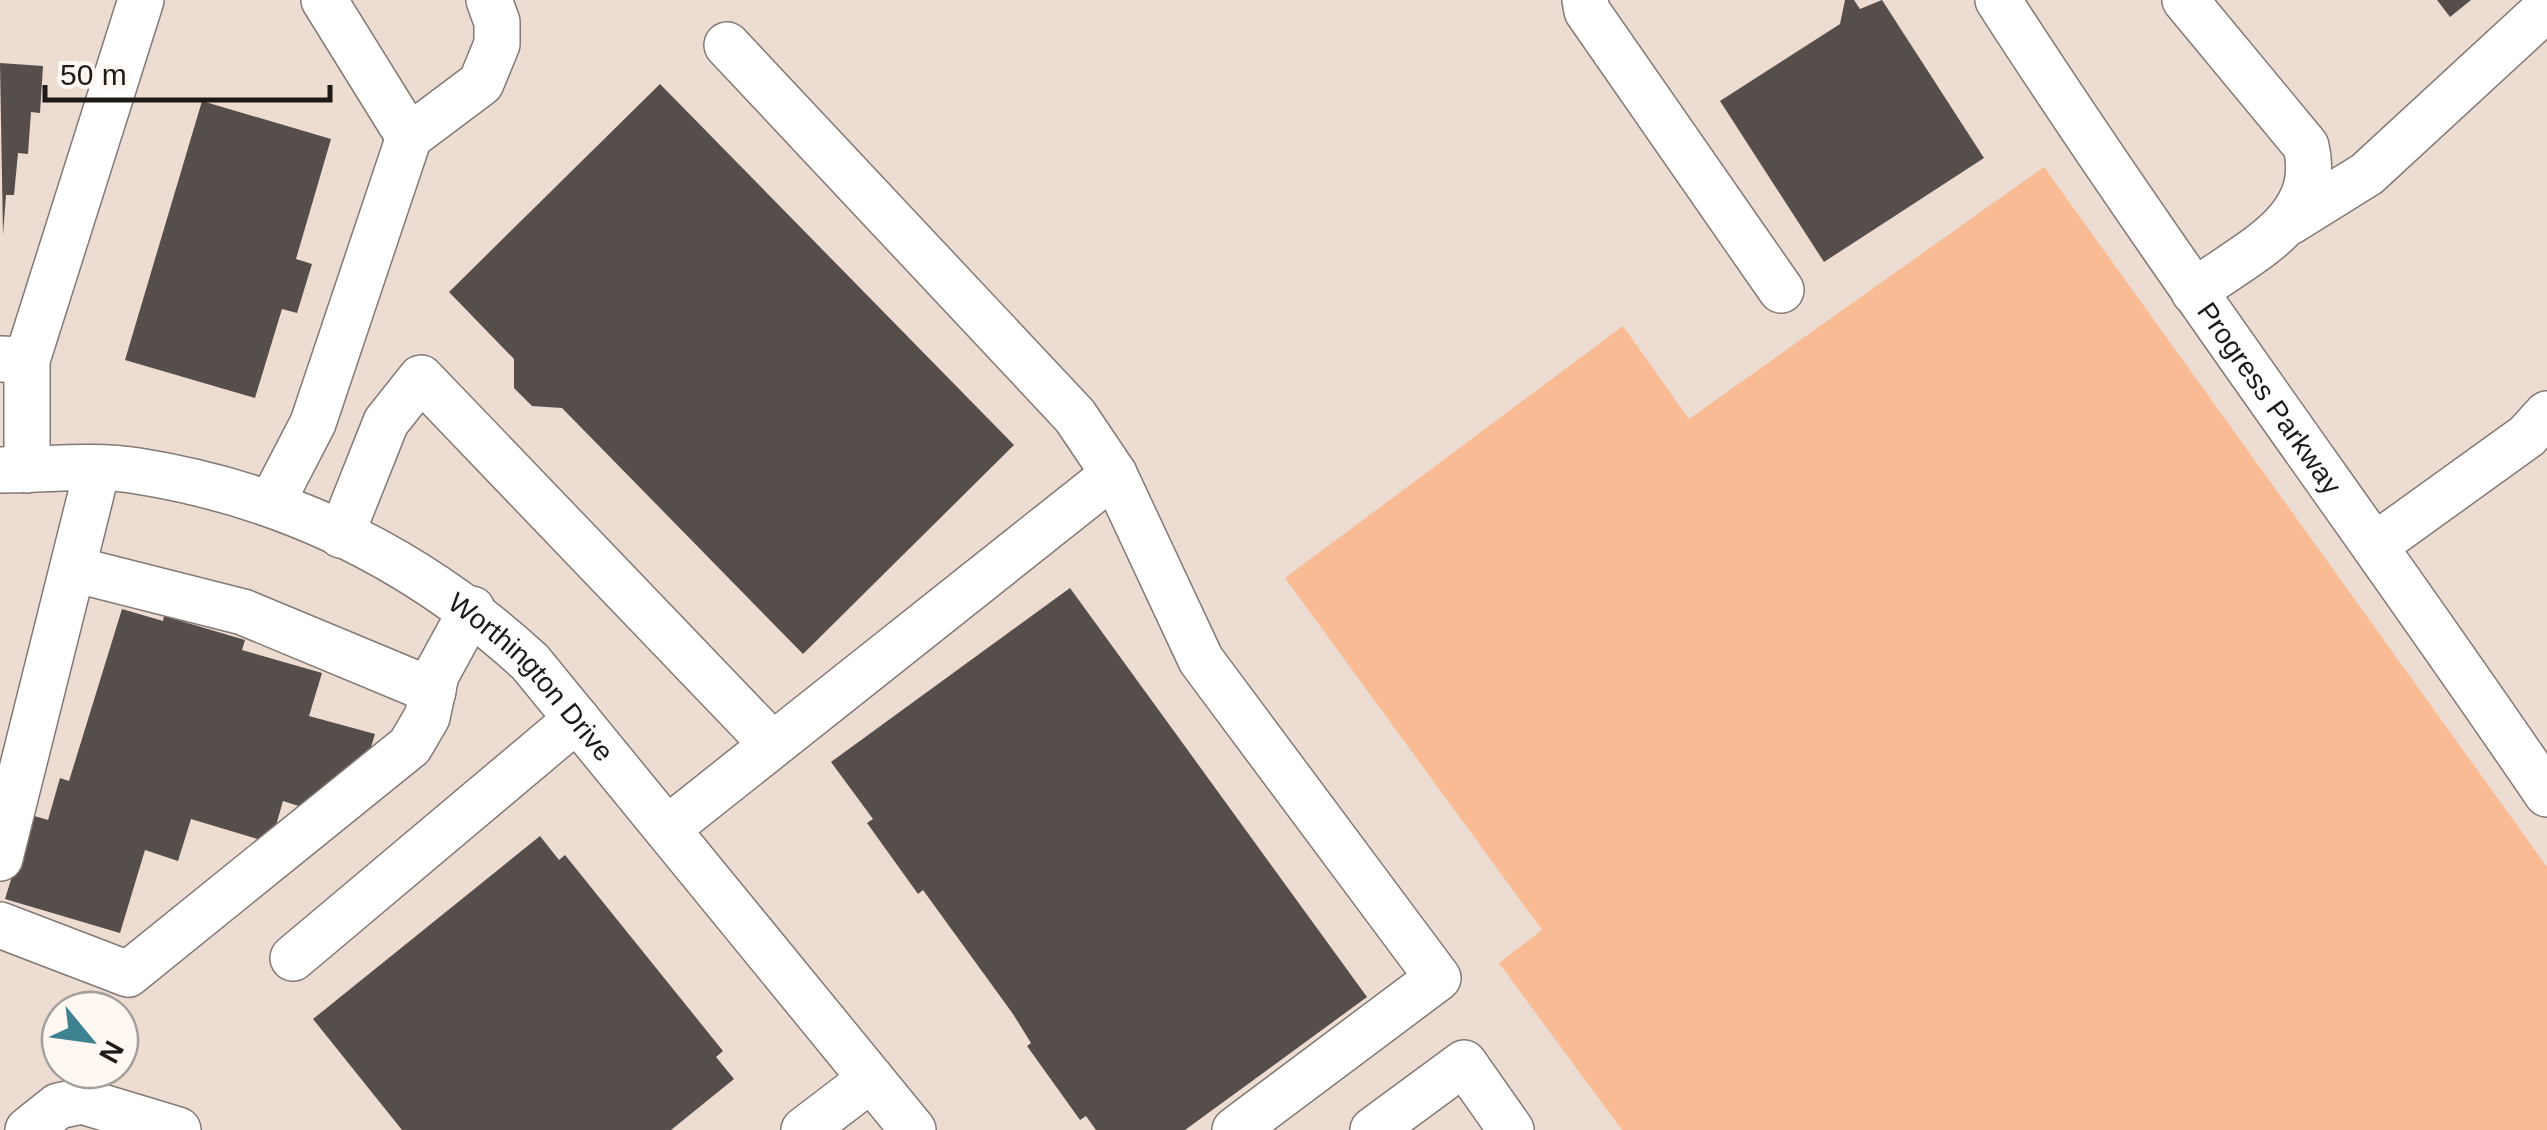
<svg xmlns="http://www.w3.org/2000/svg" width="2547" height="1130" font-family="Arial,sans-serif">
<rect width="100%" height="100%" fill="#f3e9e4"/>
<!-- built -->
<path fill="#ecdcd2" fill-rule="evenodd" d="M0,0H2547V1130H0ZM60,1010H120V1070H60Z"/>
<!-- green -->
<path fill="#f8bb93" d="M2044,167L2547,867V1130H1622L1499,963L1542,930L1285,578L1623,326L1689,419Z"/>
<!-- building -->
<g fill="#564e4a">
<path d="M1845,0H1854L1860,9L1882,0L1984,158L1824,262L1720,101L1840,24Z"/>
<path d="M2437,0H2471L2450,17Z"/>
<path d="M0,63L43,66L40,113L31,112L28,154L18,153L14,195H6L3,235Z"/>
<path d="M660,84L1014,445L803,654L562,408L532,406L514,388V359L449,292Z"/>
<path d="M202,101L331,139L296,259L312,264L297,313L282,309L255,398L125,360Z"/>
<path d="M1070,588L1367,997L1185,1130H1096L1086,1116L1080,1120L1027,1046L1031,1043L1013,1014L923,890L918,894L867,823L873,819L831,762Z"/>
<path d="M122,609L163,621L164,616L245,640L242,650L322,673L309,716L375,734L367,760L308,809L283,801L271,843L191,819L178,861L145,850L120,933L5,899L31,815L48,820L60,778L69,781Z"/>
<path d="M540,836L559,860L565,855L723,1051L716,1057L734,1079L671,1130H402L313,1019Z"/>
</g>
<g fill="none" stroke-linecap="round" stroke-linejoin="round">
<!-- minor casing -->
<g stroke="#837a75" stroke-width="48">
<g id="minor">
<path d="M324,0L409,137"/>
<path d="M1585,0L1587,11L1781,290"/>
<path id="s1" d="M1998,0C2172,270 2366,528 2547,794"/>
<path d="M2185,0L2306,146C2324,222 2247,252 2194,292"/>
<path d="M727,45L1075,416L1114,474L1201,660L1438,978L1235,1130"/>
<path d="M2290,222L2367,174L2547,8"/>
<path d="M0,359L27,360V470"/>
<path d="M27,360L141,0"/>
<path id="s2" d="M0,470C44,470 94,464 138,471C288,495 419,560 530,662L913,1130"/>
<path d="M271,504L313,423L409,137L481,83L497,44V22L489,0"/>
<path d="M341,535L386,422L421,378L772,744"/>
<path d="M2377,544L2527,436L2547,414"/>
<path d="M73,569L243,612L433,691"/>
<path d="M667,829L1114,474"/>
<path d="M0,858L97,470"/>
<path d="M0,925L128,974L410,746L427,717L436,675L472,609"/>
<path d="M293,958L577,719"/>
<path d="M28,1130L58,1106L82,1101L178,1130"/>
<path d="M804,1130L871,1079"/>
<path d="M1373,1130L1464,1063L1511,1130"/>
</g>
</g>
<!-- minor -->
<use href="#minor" stroke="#fff" stroke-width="45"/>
</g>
<g text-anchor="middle" stroke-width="10" stroke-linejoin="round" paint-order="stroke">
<!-- street labels -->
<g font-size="28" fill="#1e1a18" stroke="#fff7f2">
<text dy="10" stroke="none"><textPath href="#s1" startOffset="482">Progress Parkway</textPath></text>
<text dy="10" stroke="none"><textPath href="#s2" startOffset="592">Worthington Drive</textPath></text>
</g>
</g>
<!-- north arrow -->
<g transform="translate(90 1040) rotate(119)"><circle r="48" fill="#fff7f2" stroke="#a59f9b" stroke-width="2.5"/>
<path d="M0-8L18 38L0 25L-18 38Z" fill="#3e8291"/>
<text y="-15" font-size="28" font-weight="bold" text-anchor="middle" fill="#1e1a18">N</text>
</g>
<!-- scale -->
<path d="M45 85v15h285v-15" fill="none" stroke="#1e1a18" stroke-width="5"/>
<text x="60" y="85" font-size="30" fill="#1e1a18" stroke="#fff7f2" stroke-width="8" paint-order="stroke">50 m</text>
</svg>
